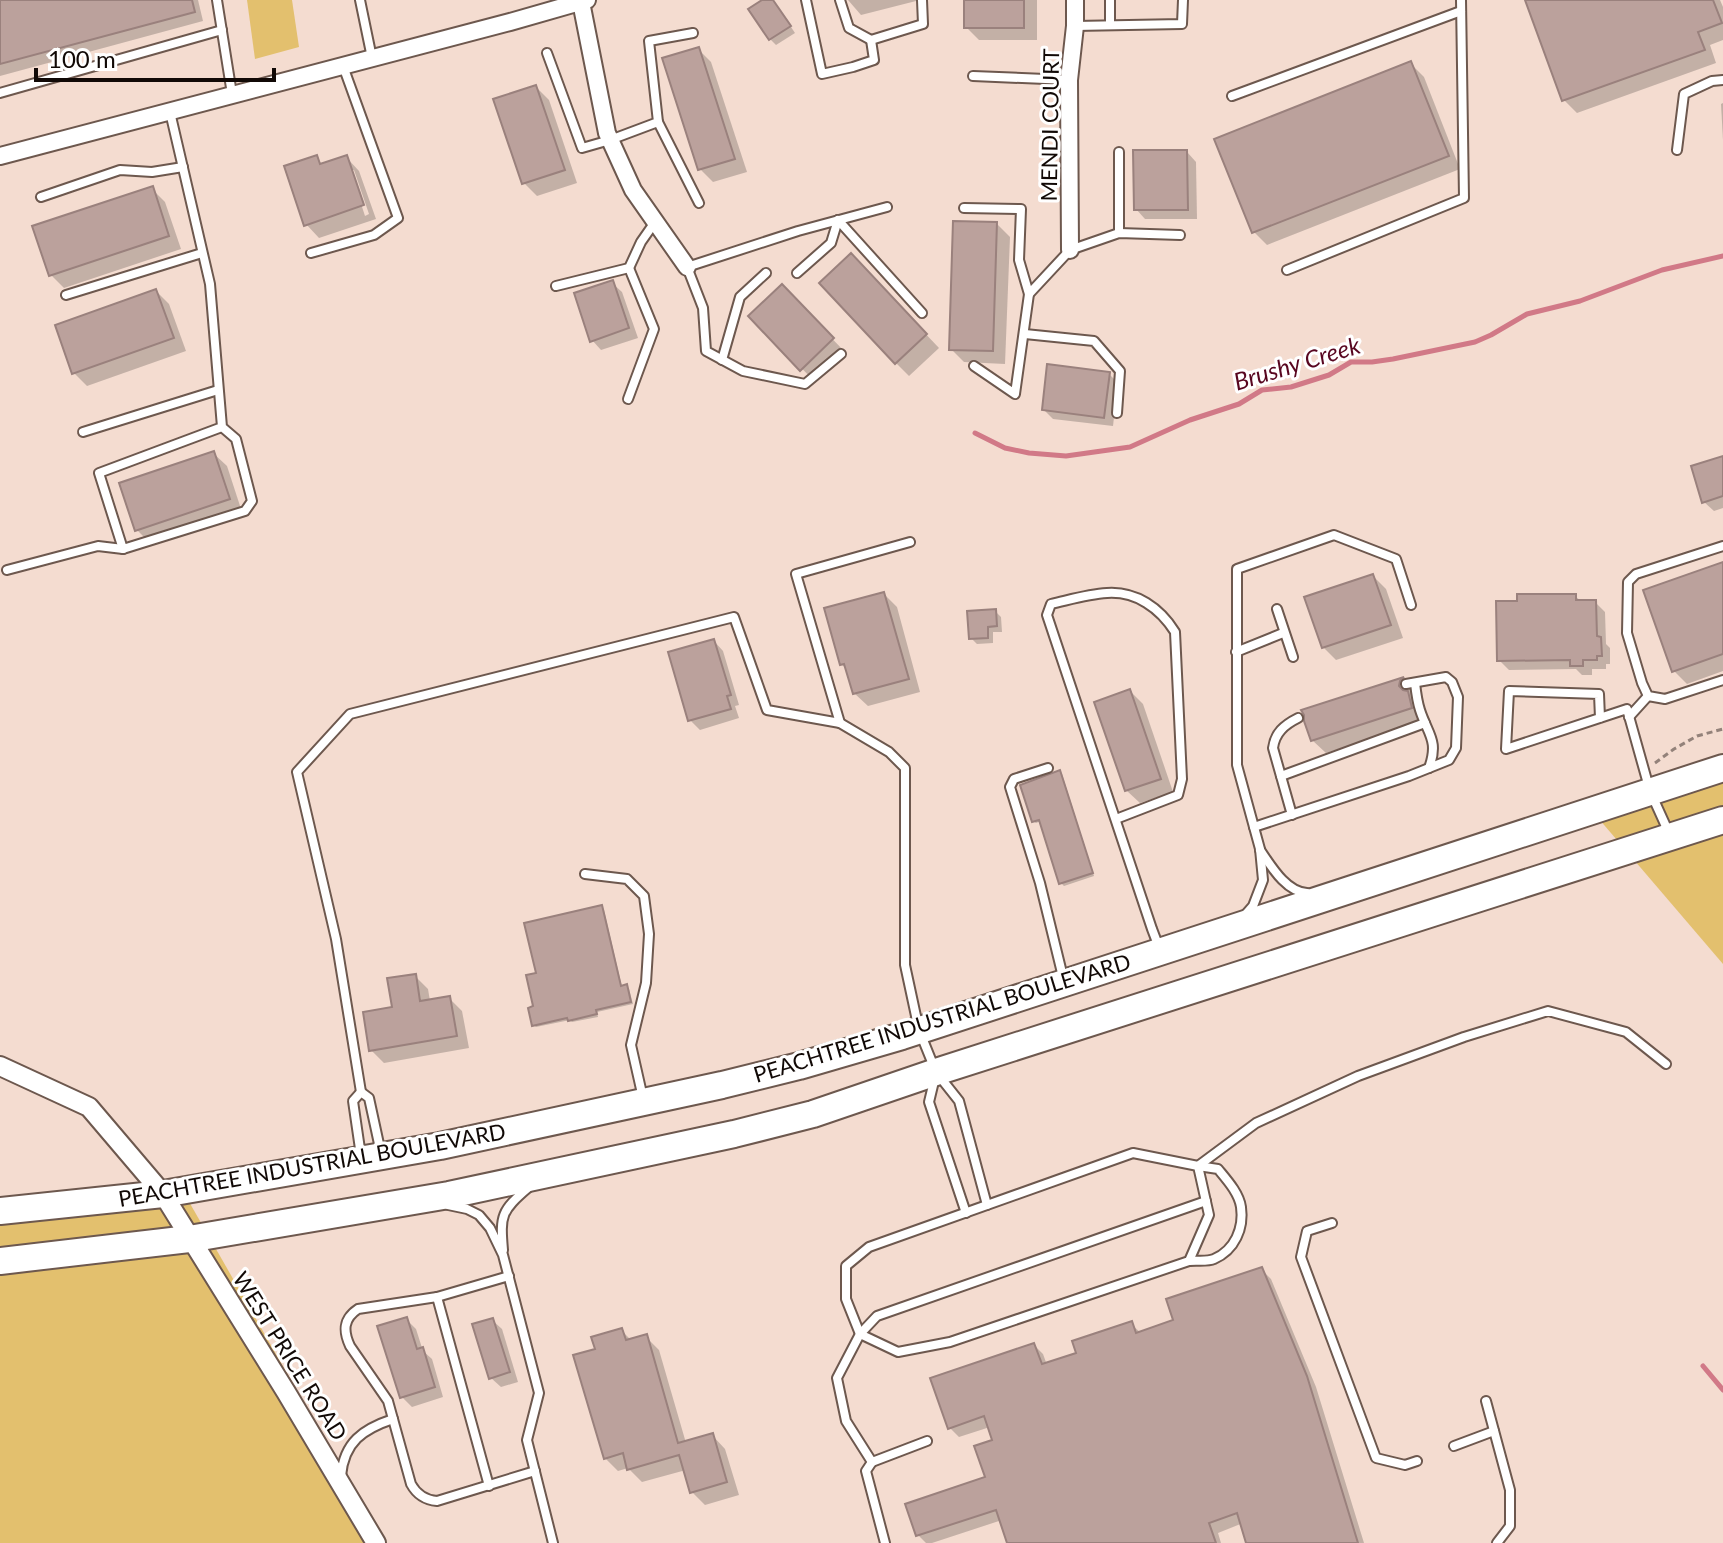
<svg xmlns="http://www.w3.org/2000/svg" width="1723" height="1543" font-family="Lato,sans-serif">
<rect width="100%" height="100%" fill="#f4dcd0"/>
<!-- green -->
<g fill="#e3c06e">
<path d="M247,0H292L299,47L255,59Z"/>
<path d="M1723,762V964L1587,805Z"/>
<path d="M180,1186L384,1543H0V1208Z"/>
</g>
<!-- shadow -->
<g fill="#0003" fill-rule="evenodd">
<path d="M0,0H198L203,21L0,76Z"/>
<path d="M766,0H772L775,3L795,33L776,45L770,39Z"/>
<path d="M848,0H920L861,15Z"/>
<path d="M966,0H1037V40H979L966,27Z"/>
<path d="M1527,0H1720L1723,7V40L1710,45L1716,63L1577,113L1564,100Z"/>
<path d="M698,49L711,62L747,172L713,182L700,169Z"/>
<path d="M1411,64L1424,77L1460,169L1267,245L1254,232Z"/>
<path d="M536,87L549,100L577,183L537,196L524,183Z"/>
<path d="M1723,103V140L1721,104Z"/>
<path d="M1187,152L1196,162L1197,219H1145L1136,209Z"/>
<path d="M346,157L359,171L376,219L319,238L306,224L316,158L323,165ZM350,170H354L369,214L365,216Z"/>
<path d="M152,189L165,202L181,249L64,288L51,275Z"/>
<path d="M997,224L1010,237L1005,364L964,362L951,349Z"/>
<path d="M864,269L939,348L909,376L896,363Z"/>
<path d="M612,283L622,292L638,338L601,350L592,340Z"/>
<path d="M782,287L846,353L815,382L751,316Z"/>
<path d="M156,291L169,304L186,351L87,386L74,373L57,327Z"/>
<path d="M1109,374L1118,383L1113,426L1053,419L1044,410Z"/>
<path d="M213,453L227,466L242,512L150,543L137,530Z"/>
<path d="M1723,458V508L1714,511L1704,502Z"/>
<path d="M1723,564V671L1687,684L1674,671Z"/>
<path d="M1373,576L1386,589L1403,638L1336,660L1323,647Z"/>
<path d="M884,594L897,607L920,692L868,706L854,693L848,670L841,664Z"/>
<path d="M1575,596L1582,602H1595L1605,612L1606,644L1610,648V664H1606V669H1592V675H1582L1576,669L1509,670L1499,660Z"/>
<path d="M995,611L1001,617L1002,632H993V643L977,644L971,638Z"/>
<path d="M714,641L723,651L739,705L735,706L739,718L700,730L690,720Z"/>
<path d="M1403,679L1415,691L1412,697L1421,706L1424,721L1326,753L1312,740L1304,711Z"/>
<path d="M1130,691L1143,704L1173,792L1140,803L1126,790Z"/>
<path d="M1060,772L1062,774L1094,876L1064,886L1061,883L1041,821L1036,823L1033,821Z"/>
<path d="M602,907L604,910L622,987L626,986L629,989L633,1004L597,1012L598,1017L572,1022L570,1020L536,1027L534,1025L538,975Z"/>
<path d="M415,976L428,989L430,1001L449,998L462,1011L469,1048L384,1063L371,1050Z"/>
<path d="M1262,1270L1271,1279L1316,1387L1364,1543H1249L1243,1523L1218,1533L1221,1543H1009L1002,1520L932,1543H926L918,1535L987,1478L995,1441L990,1427L959,1437L950,1428L1034,1345L1043,1354L1047,1365L1079,1354L1131,1324L1141,1333L1176,1322Z"/>
<path d="M406,1319L416,1329L423,1351L432,1359L443,1397L412,1407L402,1397Z"/>
<path d="M492,1320L502,1329L518,1382L501,1387L491,1378Z"/>
<path d="M621,1330L632,1341L646,1337L659,1350L686,1443L712,1435L725,1449L739,1495L705,1505L692,1492L686,1470L642,1482L628,1468L618,1471L605,1458L597,1350Z"/>
</g>
<g fill="none" stroke-linecap="round" stroke-linejoin="round">
<!-- stream -->
<g stroke="#d17987" stroke-width="5">
<path d="M975,433L1005,448L1029,453L1066,456L1130,447L1190,420L1239,404L1262,390L1291,387L1329,375L1351,362H1372L1393,359L1475,342L1491,335L1527,314L1580,301L1662,270L1723,256"/>
<path d="M1703,1366L1723,1390"/>
</g>
</g>
<!-- building -->
<g fill="#bba19c" stroke="#9a817d" stroke-width="2">
<path d="M0,0H192L195,12L0,64Z"/>
<path d="M762,0H773L791,26L769,40L748,9Z"/>
<rect x="964" y="0" width="60" height="28"/>
<path d="M1525,0H1713L1722,23L1698,32L1705,50L1562,101Z"/>
<path d="M699,47L735,159L698,170L662,58Z"/>
<path d="M1411,61L1449,156L1252,233L1214,139Z"/>
<path d="M536,85L565,170L522,184L493,99Z"/>
<path d="M1133,150H1187L1188,210H1134Z"/>
<path d="M317,155L320,164L347,155L364,205L304,226L284,166Z"/>
<path d="M153,186L169,236L49,276L32,226Z"/>
<path d="M953,221L997,222L993,351L949,350Z"/>
<path d="M851,253L927,334L895,364L819,283Z"/>
<path d="M613,280L629,328L590,342L574,293Z"/>
<path d="M782,284L834,338L800,371L748,316Z"/>
<path d="M156,289L174,338L72,374L55,325Z"/>
<path d="M1047,364L1110,372L1104,418L1042,410Z"/>
<path d="M214,451L230,499L135,531L119,483Z"/>
<path d="M1723,456V496L1702,503L1691,466Z"/>
<path d="M1723,562V654L1672,672L1643,590Z"/>
<path d="M1373,574L1391,625L1322,648L1304,597Z"/>
<path d="M884,592L909,679L853,694L844,664L840,665L824,608Z"/>
<path d="M1517,594H1576V600H1596L1597,636L1601,637L1602,656H1597V660H1583V666H1570V660L1497,661L1496,601H1517Z"/>
<path d="M996,609L997,626L988,627V638L969,639L967,611Z"/>
<path d="M714,639L731,695L727,696L731,709L688,721L668,652Z"/>
<path d="M1404,677L1400,681L1399,686L1403,690L1408,691L1412,708L1311,741L1304,721V715L1301,710Z"/>
<path d="M1130,689L1161,779L1125,791L1094,702Z"/>
<path d="M1060,770L1093,873L1059,884L1039,820L1032,822L1020,785Z"/>
<path d="M602,905L621,986L627,984L631,1002L596,1010L597,1014L568,1021L567,1018L532,1026L528,1008L533,1006L526,975L536,973L524,923Z"/>
<path d="M416,974L420,1001L450,996L457,1036L369,1051L363,1012L392,1007L387,978Z"/>
<path d="M1262,1267L1307,1376L1358,1543H1246L1237,1513L1209,1523L1216,1543H1007L996,1510L916,1536L905,1504L985,1477L974,1446L992,1440L984,1416L948,1429L930,1378L1034,1343L1042,1364L1076,1353L1072,1341L1132,1321L1136,1333L1173,1320L1166,1299Z"/>
<path d="M407,1317L417,1349L423,1347L435,1387L400,1398L377,1326Z"/>
<path d="M493,1318L510,1372L489,1379L472,1324Z"/>
<path d="M622,1328L626,1340L647,1334L678,1443L713,1433L727,1482L690,1493L679,1455L627,1470L623,1453L604,1459L573,1355L595,1349L591,1337Z"/>
</g>
<g fill="none" stroke-linecap="round" stroke-linejoin="round">
<!-- service casing -->
<g stroke="#6d584e" stroke-width="12">
<g id="service">
<path d="M217,0L232,94"/>
<path d="M360,0L372,58"/>
<path d="M806,0L822,74L853,67L874,60L871,40L923,24L922,0"/>
<path d="M840,0L849,28L871,40"/>
<path d="M1110,24V0"/>
<path d="M1075,26L1182,24L1183,0"/>
<path d="M547,53L582,148L610,140L658,122L649,41L693,33"/>
<path d="M973,76L1069,80"/>
<path d="M0,93L222,30"/>
<path d="M1232,96L1461,11"/>
<path d="M170,112L210,284L222,427L236,439L252,501L245,511L123,549L99,473L222,427"/>
<path d="M658,122L699,203"/>
<path d="M1677,150L1684,94L1712,81L1723,80"/>
<path d="M41,197L120,170L152,172L183,167"/>
<path d="M964,208L1021,209L1019,260L1029,294"/>
<path d="M838,220L922,313"/>
<path d="M1119,233V152"/>
<path d="M311,253L374,235L398,218L343,66"/>
<path d="M1287,270L1464,198L1461,0"/>
<path d="M797,273L831,243L838,220"/>
<path d="M556,286L629,268L641,242L655,222"/>
<path d="M66,295L202,253"/>
<path d="M1025,334L1094,341L1120,371L1117,413"/>
<path d="M841,354L805,384L743,371L706,351L703,308L687,267L798,231L887,207"/>
<path d="M722,360L740,297L766,273"/>
<path d="M974,366L1015,394L1029,294L1070,250L1119,233L1180,235"/>
<path d="M628,399L654,329L629,268"/>
<path d="M83,432L218,390"/>
<path d="M910,542L796,574L840,723L889,752L905,768V965L919,1030L936,1072L959,1101L987,1205"/>
<path d="M1723,546L1636,574L1628,582L1627,633L1642,683L1648,696L1665,699L1723,680"/>
<path d="M7,570L98,546L123,549"/>
<path d="M1277,609L1293,657"/>
<path d="M1236,652L1283,633"/>
<path d="M1415,683C1416,692 1417,701 1420,710C1428,735 1439,740 1429,768"/>
<path d="M1629,717L1648,696"/>
<path d="M1600,718L1599,694L1509,691L1506,749L1627,709L1650,791L1669,833"/>
<path d="M1048,768L1014,779L1010,787L1040,883L1063,977"/>
<path d="M1281,776L1425,723"/>
<path d="M1292,815L1273,748C1275,733 1284,725 1298,718"/>
<path d="M1116,819L1178,795L1182,779L1175,632C1160,608 1136,591 1107,593C1088,594 1069,600 1051,604L1047,615L1152,929L1160,950"/>
<path d="M1254,827L1409,776L1449,760L1456,748L1458,697L1452,682L1446,677L1406,684"/>
<path d="M1260,850C1271,866 1286,892 1307,893"/>
<path d="M585,874L627,879L644,896L649,934L646,983L631,1045L643,1098"/>
<path d="M1246,914L1253,906L1263,880L1260,849L1237,765V569L1334,535L1396,559L1411,605"/>
<path d="M935,1077L929,1102L966,1213"/>
<path d="M361,1092L336,939L297,772L350,714L734,617L767,710L840,723"/>
<path d="M361,1092L369,1098L379,1144L371,1158L360,1149L353,1101Z"/>
<path d="M1133,1153L1198,1166L1209,1215L1189,1261L950,1342L898,1352L860,1334L846,1299V1266L869,1247Z"/>
<path d="M1198,1166L1256,1123L1358,1076L1464,1037L1548,1011L1626,1032L1666,1064"/>
<path d="M448,1205L467,1209L479,1215L490,1228L503,1255L539,1393L527,1440L553,1543"/>
<path d="M1332,1223L1307,1231L1301,1257L1376,1458L1405,1465L1417,1461"/>
<path d="M503,1250C500,1215 501,1211 529,1187"/>
<path d="M1189,1261C1197,1260 1207,1262 1214,1259C1235,1250 1244,1228 1241,1207C1239,1193 1227,1180 1218,1169L1198,1166"/>
<path d="M509,1276L437,1297L358,1309C343,1319 343,1331 350,1346L388,1401L411,1484C417,1495 425,1500 437,1501L535,1471"/>
<path d="M437,1297L489,1486"/>
<path d="M1486,1401L1510,1490V1526L1497,1543"/>
<path d="M927,1441L872,1462L846,1421L837,1378L860,1334L877,1316L1206,1201"/>
<path d="M1454,1446L1494,1431"/>
<path d="M872,1462L866,1471L885,1543"/>
<path d="M341,1476C344,1442 363,1429 393,1419"/>
</g>
</g>
<!-- minor casing -->
<g stroke="#6d584e" stroke-width="20">
<g id="minor">
<path d="M581,2L607,133L633,190L687,267"/>
<path d="M0,156L510,22L587,0"/>
<path d="M1070,250L1069,80L1075,26V0"/>
</g>
</g>
<!-- tertiary casing -->
<g stroke="#6d584e" stroke-width="22">
<path id="tertiary" d="M0,1066L89,1107L163,1194L286,1392L376,1543"/>
</g>
<!-- trunk casing -->
<g stroke="#6d584e" stroke-width="30">
<g id="trunk">
<path d="M0,1211L163,1194L440,1146L722,1085L799,1066L902,1036L1723,768"/>
<path d="M0,1261L189,1239L449,1195L734,1134L813,1114L936,1072L1723,820"/>
</g>
</g>
<!-- path -->
<path stroke="#93827a" stroke-width="3" stroke-dasharray="6 4" stroke-linecap="butt" d="M1655,763L1674,749L1697,736L1723,729"/>
<!-- service -->
<use href="#service" stroke="#fff" stroke-width="8"/>
<!-- minor -->
<use href="#minor" stroke="#fff" stroke-width="16"/>
<!-- tertiary -->
<use href="#tertiary" stroke="#fff" stroke-width="18"/>
<!-- trunk -->
<use href="#trunk" stroke="#fff" stroke-width="26"/>
</g>
<g text-anchor="middle" stroke-width="6" stroke-linejoin="round" paint-order="stroke">
<!-- street labels -->
<g font-size="22" fill="#110906" stroke="#fff">
<text transform="translate(1050 125) rotate(-89)" y="8">MENDI COURT</text>
<text transform="translate(942 1018) rotate(-17)" y="8">PEACHTREE INDUSTRIAL BOULEVARD</text>
<text transform="translate(312 1165) rotate(-10)" y="8">PEACHTREE INDUSTRIAL BOULEVARD</text>
<text transform="translate(290 1356) rotate(58)" y="8">WEST PRICE ROAD</text>
</g>
<!-- water labels -->
<g font-size="24" font-style="italic" fill="#580620" stroke="#fff">
<text transform="translate(1297 364) rotate(-17)" y="8">Brushy Creek</text>
</g>
</g>
<!-- scale -->
<path d="M36 68v12h238v-12" fill="none" stroke="#110906" stroke-width="4"/>
<text x="48" y="68" font-size="24" fill="#110906" stroke="#ffffff" stroke-width="6" paint-order="stroke">100 m</text>
</svg>
